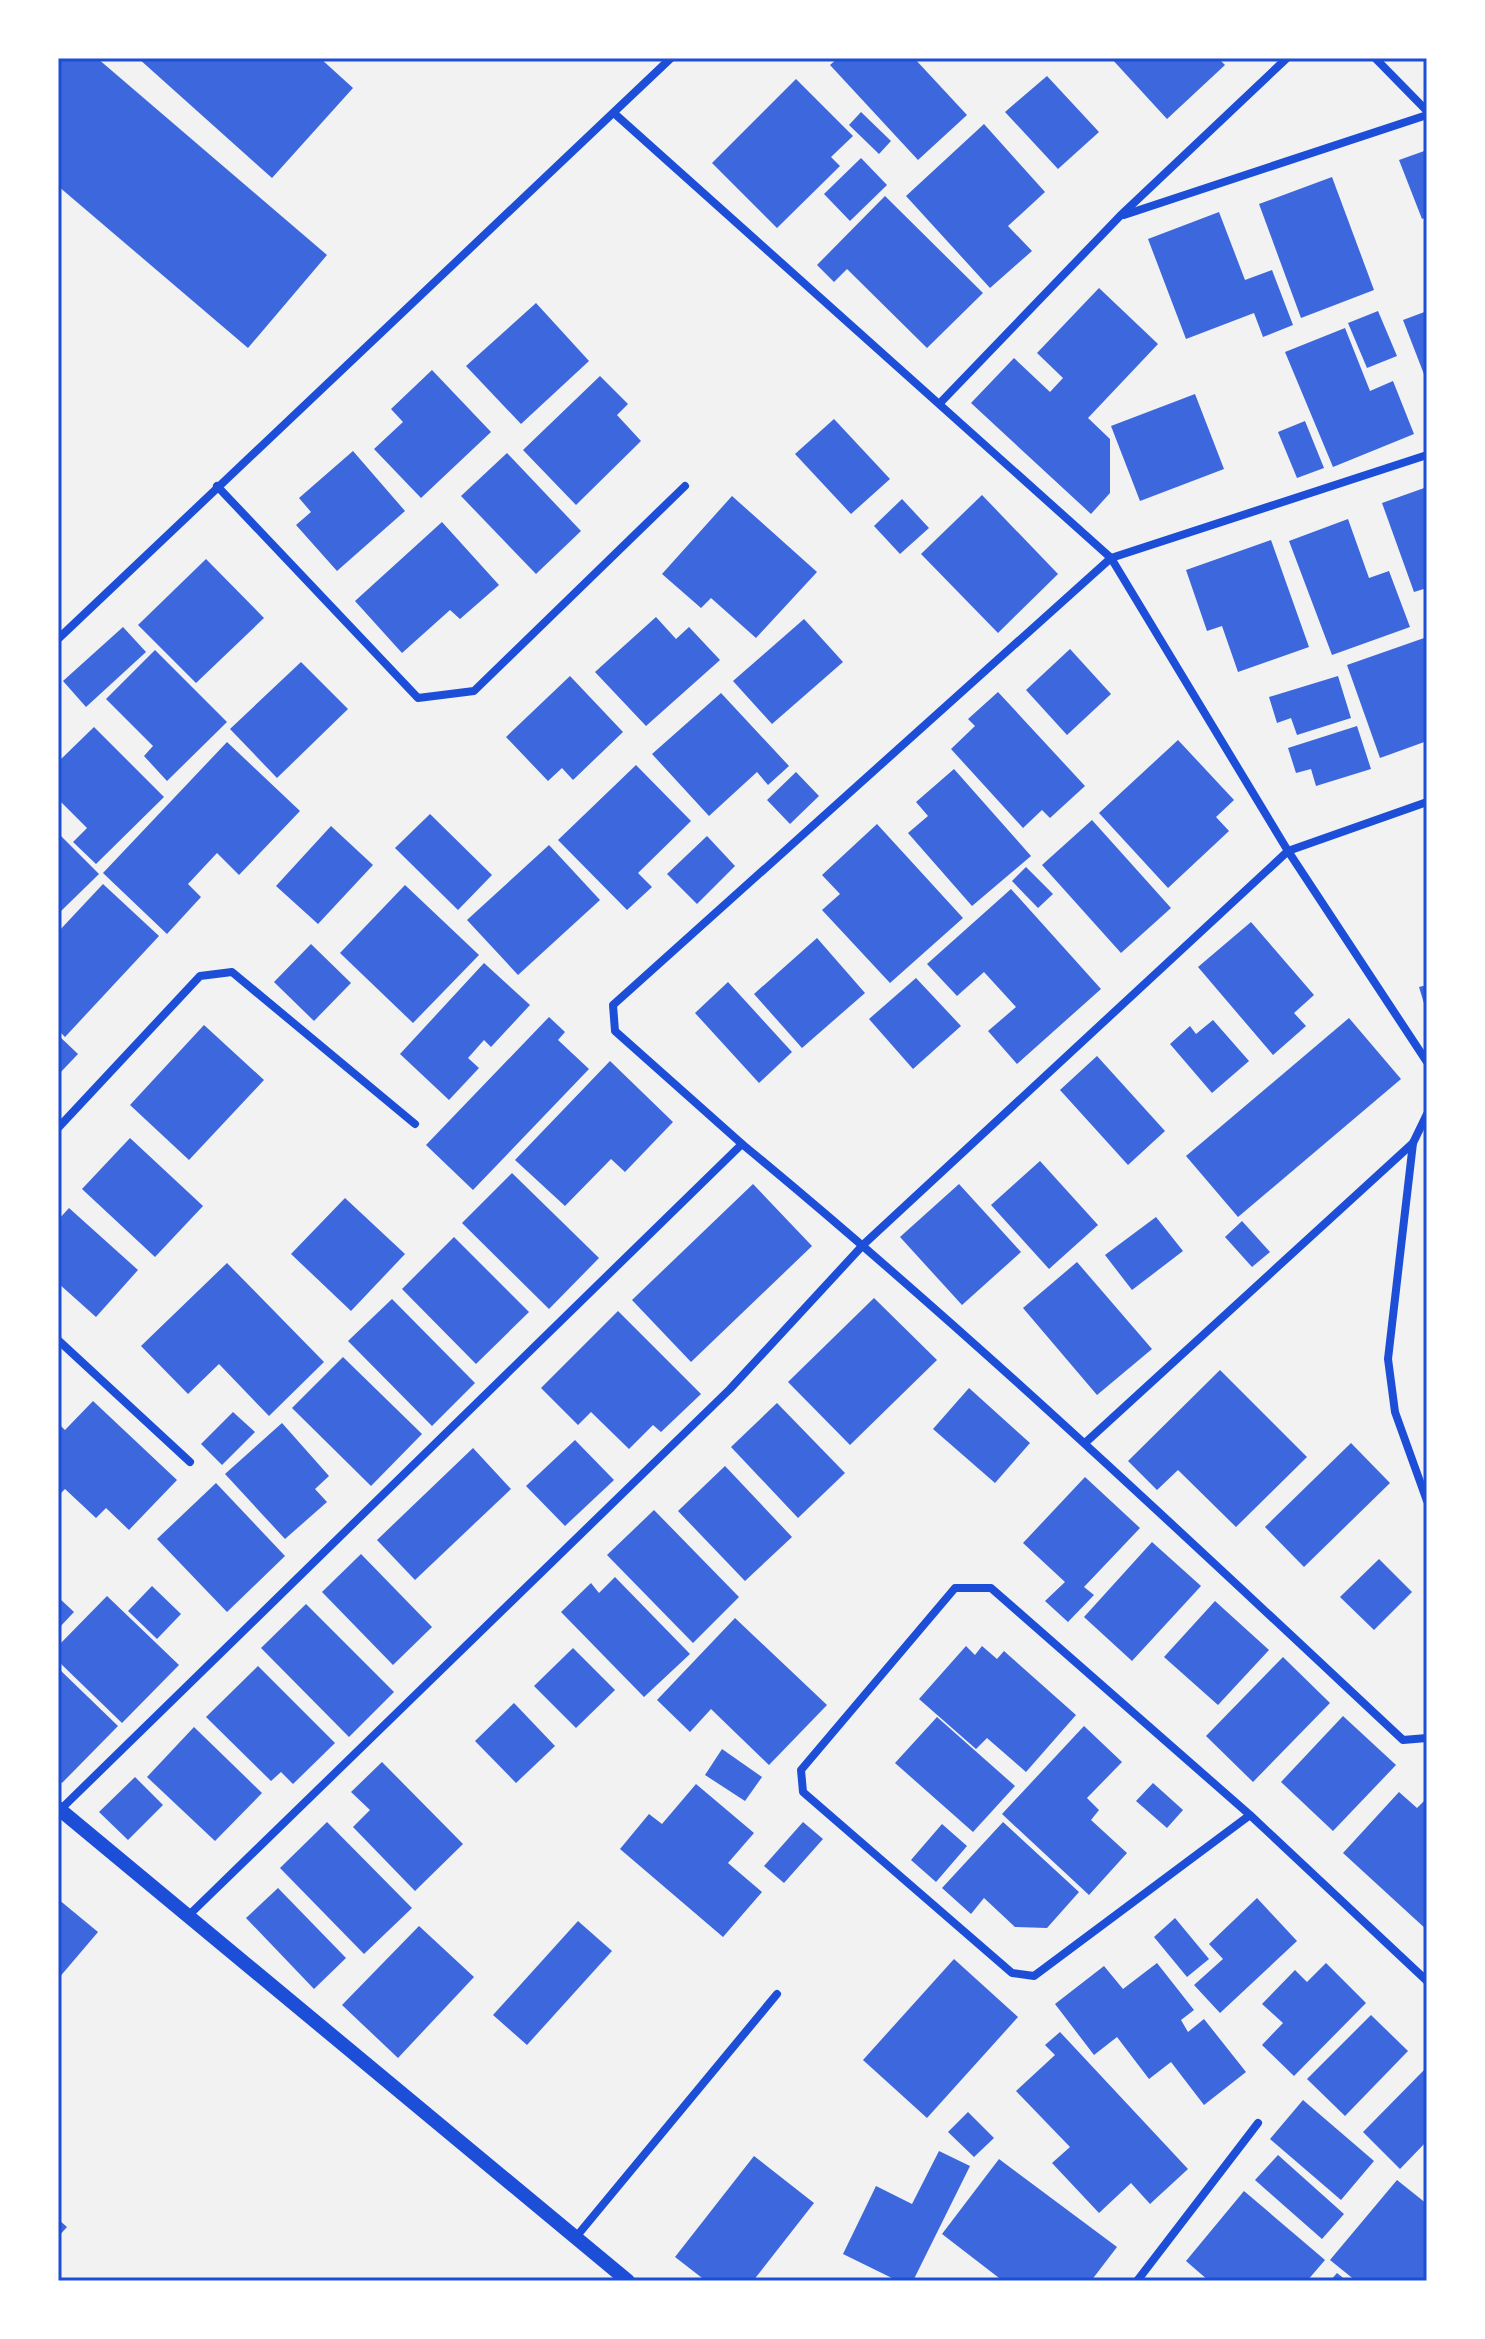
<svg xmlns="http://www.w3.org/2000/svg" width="1485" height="2339" font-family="Spectral,serif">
<rect width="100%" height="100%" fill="#f2f2f2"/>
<!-- building -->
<g fill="#3d67dc">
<path d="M60,58H97L327,255L248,348L58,186Z"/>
<path d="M138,58H320L353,88L272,178Z"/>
<path d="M838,58H914L967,115L918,160L830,65Z"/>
<path d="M1111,58H1218L1225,65L1167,119Z"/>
<path d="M1047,76L1099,132L1058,169L1005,112Z"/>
<path d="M796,79L853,136L831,157L840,166L777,228L712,163Z"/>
<path d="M861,112L891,141L879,154L849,125Z"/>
<path d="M984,124L1045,192L1008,226L1032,251L990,288L906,196Z"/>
<path d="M1427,150V217L1422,219L1399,160Z"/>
<path d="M861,158L887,185L850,221L824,194Z"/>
<path d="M1332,177L1374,290L1301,318L1259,204Z"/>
<path d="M885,196L983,293L927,348L847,269L834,282L817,265Z"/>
<path d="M1219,212L1245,280L1272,270L1293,325L1263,337L1254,313L1186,339L1148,239Z"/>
<path d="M1099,288L1158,344L1088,418L1110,439V493L1091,514L971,403L1014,358L1050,392L1063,378L1037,353Z"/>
<path d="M536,303L589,361L521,424L466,366Z"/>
<path d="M1378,311L1397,356L1367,368L1348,323Z"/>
<path d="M1427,311V382L1403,320Z"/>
<path d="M1345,328L1370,391L1393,381L1414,434L1333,467L1285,352Z"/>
<path d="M432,370L491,432L421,498L374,449L403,422L391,409Z"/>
<path d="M600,376L628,404L617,415L641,441L576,505L523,450Z"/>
<path d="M1195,394L1224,469L1140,501L1111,426Z"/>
<path d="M834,419L890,479L851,514L795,454Z"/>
<path d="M1305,421L1324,468L1297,478L1278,432Z"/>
<path d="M353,451L405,511L337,571L296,525L311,512L299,498Z"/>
<path d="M507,453L581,531L536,574L461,496Z"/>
<path d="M1427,487V588L1414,592L1382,503Z"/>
<path d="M982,495L1058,574L998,633L921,554Z"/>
<path d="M732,496L817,572L756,638L711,598L701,608L662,574Z"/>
<path d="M902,499L929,528L900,554L874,526Z"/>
<path d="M1348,519L1369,578L1389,571L1410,627L1332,655L1289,541Z"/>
<path d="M442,522L499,585L460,619L450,610L402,653L355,601Z"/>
<path d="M1271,540L1309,647L1238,672L1222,626L1207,631L1186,570Z"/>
<path d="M206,559L264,618L196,683L138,625Z"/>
<path d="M656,617L676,639L689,627L720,660L646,726L595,672Z"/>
<path d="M804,619L843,662L772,724L733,681Z"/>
<path d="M123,627L146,652L86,707L63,681Z"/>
<path d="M1427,637V741L1380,758L1347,665Z"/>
<path d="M1070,649L1111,694L1067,735L1026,690Z"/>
<path d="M155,650L227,722L167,781L144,756L153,746L106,699Z"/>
<path d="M301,662L348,709L277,778L230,729Z"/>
<path d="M570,676L623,732L573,780L562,768L548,781L506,737Z"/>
<path d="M1338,676L1351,718L1297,735L1291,718L1277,723L1269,697Z"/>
<path d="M998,692L1085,786L1050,818L1042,810L1023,828L951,749L975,726L968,719Z"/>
<path d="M721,693L789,766L768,785L757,772L709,816L652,754Z"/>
<path d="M1357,726L1371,769L1316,786L1311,769L1296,773L1288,748Z"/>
<path d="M94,727L164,797L96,864L73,842L87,828L58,799V762Z"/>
<path d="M1178,740L1234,800L1216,817L1229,831L1168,888L1099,813Z"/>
<path d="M227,742L300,811L239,875L217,853L188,884L201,897L167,934L103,873Z"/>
<path d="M636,765L691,821L638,873L652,887L627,910L558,840Z"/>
<path d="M954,769L1031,856L972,906L908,833L928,816L916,802Z"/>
<path d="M796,772L819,796L790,824L767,800Z"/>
<path d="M430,814L492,875L458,910L395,848Z"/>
<path d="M1092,820L1171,908L1121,953L1042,865Z"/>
<path d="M877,824L963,918L890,983L822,910L840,894L822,875Z"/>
<path d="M331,826L373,865L318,924L276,886Z"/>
<path d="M58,833L99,874L58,914Z"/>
<path d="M707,836L735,866L697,904L667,874Z"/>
<path d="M549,845L600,900L518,975L467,920Z"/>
<path d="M1026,867L1053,894L1038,908L1012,881Z"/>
<path d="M103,884L159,936L65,1037L58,1030V932Z"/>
<path d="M405,885L479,955L413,1023L340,953Z"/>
<path d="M1011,889L1101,989L1017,1064L988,1031L1016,1007L984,972L957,996L927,964Z"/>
<path d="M1251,922L1314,995L1294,1013L1306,1026L1273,1055L1198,967Z"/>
<path d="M817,938L865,993L802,1048L754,994Z"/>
<path d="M311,944L351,983L314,1021L274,982Z"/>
<path d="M484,963L530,1005L491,1047L484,1040L468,1058L479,1068L449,1100L400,1054Z"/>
<path d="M916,978L961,1026L913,1069L869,1019Z"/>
<path d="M728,982L792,1052L759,1083L695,1013Z"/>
<path d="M1427,985V1009L1426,1010L1419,987Z"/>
<path d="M549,1017L565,1032L558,1040L589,1069L473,1190L426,1145Z"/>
<path d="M1349,1018L1401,1079L1238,1217L1186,1156Z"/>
<path d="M1213,1020L1249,1061L1212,1093L1170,1044L1190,1026L1196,1034Z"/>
<path d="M204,1025L264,1080L189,1160L130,1105Z"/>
<path d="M58,1035L78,1054L58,1075Z"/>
<path d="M1097,1056L1165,1131L1128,1165L1060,1090Z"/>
<path d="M610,1061L673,1122L625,1172L611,1159L565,1206L515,1160Z"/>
<path d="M130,1138L203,1206L155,1257L82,1189Z"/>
<path d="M1040,1161L1098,1225L1049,1269L991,1205Z"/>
<path d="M512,1173L599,1258L549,1309L462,1223Z"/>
<path d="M753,1184L812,1246L691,1362L632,1300Z"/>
<path d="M959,1184L1021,1252L962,1305L900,1237Z"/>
<path d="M345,1198L405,1254L351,1311L291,1254Z"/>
<path d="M69,1208L138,1270L96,1317L58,1283V1220Z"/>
<path d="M1156,1217L1183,1251L1132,1290L1105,1255Z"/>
<path d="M1242,1221L1270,1252L1252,1267L1225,1237Z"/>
<path d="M454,1237L529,1312L476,1364L402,1289Z"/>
<path d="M1077,1262L1152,1349L1097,1395L1023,1308Z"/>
<path d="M227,1263L324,1362L269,1416L219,1364L188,1394L141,1346Z"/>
<path d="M874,1298L937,1360L850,1445L788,1382Z"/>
<path d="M392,1299L475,1383L432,1426L348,1341Z"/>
<path d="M618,1311L701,1394L661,1432L653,1425L629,1449L591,1412L578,1425L541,1388Z"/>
<path d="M343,1357L422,1434L371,1486L292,1408Z"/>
<path d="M1220,1370L1307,1457L1236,1527L1178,1470L1157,1490L1128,1461Z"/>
<path d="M969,1388L1030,1443L995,1483L933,1429Z"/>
<path d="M93,1401L177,1480L129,1530L106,1508L96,1518L65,1489L58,1496V1423L65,1430Z"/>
<path d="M777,1403L845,1473L798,1518L731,1447Z"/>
<path d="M233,1412L255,1432L222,1465L201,1444Z"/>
<path d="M282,1423L329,1476L315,1489L327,1502L285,1539L225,1474Z"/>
<path d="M575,1440L614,1480L565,1526L526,1486Z"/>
<path d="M1351,1443L1390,1483L1304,1567L1265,1527Z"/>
<path d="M473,1448L511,1489L415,1580L377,1540Z"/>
<path d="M725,1466L792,1537L745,1581L678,1511Z"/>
<path d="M1085,1477L1140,1528L1084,1587L1094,1595L1068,1622L1045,1601L1065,1582L1023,1543Z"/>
<path d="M216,1483L285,1556L227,1612L157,1539Z"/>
<path d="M654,1510L739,1597L693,1643L607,1555Z"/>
<path d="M1152,1542L1201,1586L1132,1661L1084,1617Z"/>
<path d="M361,1554L432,1627L393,1665L322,1592Z"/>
<path d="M1379,1559L1412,1592L1374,1630L1340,1597Z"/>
<path d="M615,1577L690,1654L644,1697L561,1612L591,1583L599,1593Z"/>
<path d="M152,1586L181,1614L157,1639L128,1611Z"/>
<path d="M107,1596L179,1665L122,1723L58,1661V1646Z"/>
<path d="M58,1597L74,1612L58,1629Z"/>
<path d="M1215,1601L1269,1650L1218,1705L1164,1657Z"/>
<path d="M306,1604L394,1692L349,1737L261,1648Z"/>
<path d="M735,1618L827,1705L769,1765L711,1709L690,1732L657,1700Z"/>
<path d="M966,1646L975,1655L982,1646L997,1659L1004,1651L1076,1715L1026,1772L987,1738L976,1749L919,1699Z"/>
<path d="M573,1648L615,1690L576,1728L534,1686Z"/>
<path d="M1283,1657L1330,1703L1253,1782L1206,1736Z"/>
<path d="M258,1666L335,1743L293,1784L281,1772L271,1781L206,1717Z"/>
<path d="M58,1668L118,1726L62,1783L58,1779Z"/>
<path d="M514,1703L555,1746L516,1783L475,1741Z"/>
<path d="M1343,1716L1396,1765L1333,1831L1281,1782Z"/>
<path d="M937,1717L1015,1786L973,1832L895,1763Z"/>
<path d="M1084,1726L1122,1762L1087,1798L1099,1810L1091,1820L1127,1853L1089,1895L1002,1814Z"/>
<path d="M194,1727L262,1793L215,1841L147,1777Z"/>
<path d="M722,1749L762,1777L745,1801L705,1775Z"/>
<path d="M382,1762L463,1844L415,1891L353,1827L370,1810L351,1792Z"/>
<path d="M135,1777L163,1805L128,1840L99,1812Z"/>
<path d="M1153,1783L1183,1810L1167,1828L1136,1801Z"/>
<path d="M696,1784L754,1833L728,1863L762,1892L723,1937L620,1849L649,1814L662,1824Z"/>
<path d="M1399,1792L1417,1808L1427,1798V1930L1343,1853Z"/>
<path d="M327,1822L412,1908L364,1954L280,1868Z"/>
<path d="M803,1822L823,1839L784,1883L764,1866Z"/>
<path d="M1003,1822L1079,1892L1047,1928L1015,1927L984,1898L971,1914L942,1888Z"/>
<path d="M942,1824L967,1846L936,1882L911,1860Z"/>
<path d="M278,1888L346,1958L314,1989L246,1918Z"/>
<path d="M1257,1898L1297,1941L1220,2013L1194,1985L1223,1959L1209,1944Z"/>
<path d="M58,1899L98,1932L58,1979Z"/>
<path d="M1175,1918L1209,1959L1187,1977L1154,1937Z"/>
<path d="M578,1921L612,1951L527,2045L493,2015Z"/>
<path d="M419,1926L474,1977L398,2058L342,2005Z"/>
<path d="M954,1959L1018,2017L927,2118L863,2060Z"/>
<path d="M1157,1963L1194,2010L1181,2020L1188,2032L1204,2019L1246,2072L1204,2105L1171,2062L1149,2079L1117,2037L1094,2055L1055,2004L1104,1966L1123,1989Z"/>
<path d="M1326,1963L1366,2003L1294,2076L1262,2045L1283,2023L1262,2004L1295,1970L1307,1982Z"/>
<path d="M1371,2015L1408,2051L1345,2116L1307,2079Z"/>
<path d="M1060,2032L1188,2169L1150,2204L1131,2183L1099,2213L1052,2163L1070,2147L1016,2091L1055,2055L1045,2045Z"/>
<path d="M1427,2067V2141L1400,2169L1363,2132Z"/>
<path d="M1303,2100L1374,2161L1341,2200L1270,2139Z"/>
<path d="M968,2112L994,2138L974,2157L948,2132Z"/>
<path d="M939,2151L970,2166L913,2281H898L843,2254L876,2186L912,2204Z"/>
<path d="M1278,2155L1344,2214L1322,2239L1255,2180Z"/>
<path d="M754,2156L814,2203L753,2281H706L675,2257Z"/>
<path d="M999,2159L1117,2247L1091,2281H1003L942,2234Z"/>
<path d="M1397,2180L1427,2204V2281H1356L1330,2260Z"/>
<path d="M1244,2191L1325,2260L1307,2281H1209L1186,2261Z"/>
<path d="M58,2219L67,2227L58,2237Z"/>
<path d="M1337,2273L1347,2281H1330Z"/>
</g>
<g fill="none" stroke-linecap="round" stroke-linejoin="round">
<!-- minor -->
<g stroke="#1d4ed8" stroke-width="8">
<path d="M1375,58L1427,111"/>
<path d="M615,114L1111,558L1288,851L1427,1062"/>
<path d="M1124,215L1427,115"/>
<path d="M941,402L1120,216L1287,58"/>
<path d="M217,486L418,698L474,691L685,486"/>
<path d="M58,639L671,58"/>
<path d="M58,1128L200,976L232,972L415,1124"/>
<path d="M1413,1143L1388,1359L1395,1412L1427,1501"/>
<path d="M742,1144L615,1031L613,1005L1111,558L1427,455"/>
<path d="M58,1340L190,1462"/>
<path d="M1085,1443L1413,1143L1427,1114"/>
<path d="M60,1810L742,1144C971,1333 1186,1537 1403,1740L1427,1738"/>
<path d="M1250,1815L1034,1976L1012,1973L803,1792L801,1770L955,1588H991L1250,1815L1427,1981"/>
<path d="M188,1916L730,1389L864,1244L1288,851L1427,802"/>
<path d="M576,2237L777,1994"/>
<path d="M1137,2281L1258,2123"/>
</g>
<!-- tertiary -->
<path stroke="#1d4ed8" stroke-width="14" d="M58,1808L628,2281"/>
</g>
<!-- border -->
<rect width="1485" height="2339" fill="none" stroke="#ffffff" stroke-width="120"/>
<rect x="60" y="60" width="1365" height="2219" fill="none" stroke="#1d4ed8" stroke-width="3"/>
</svg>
